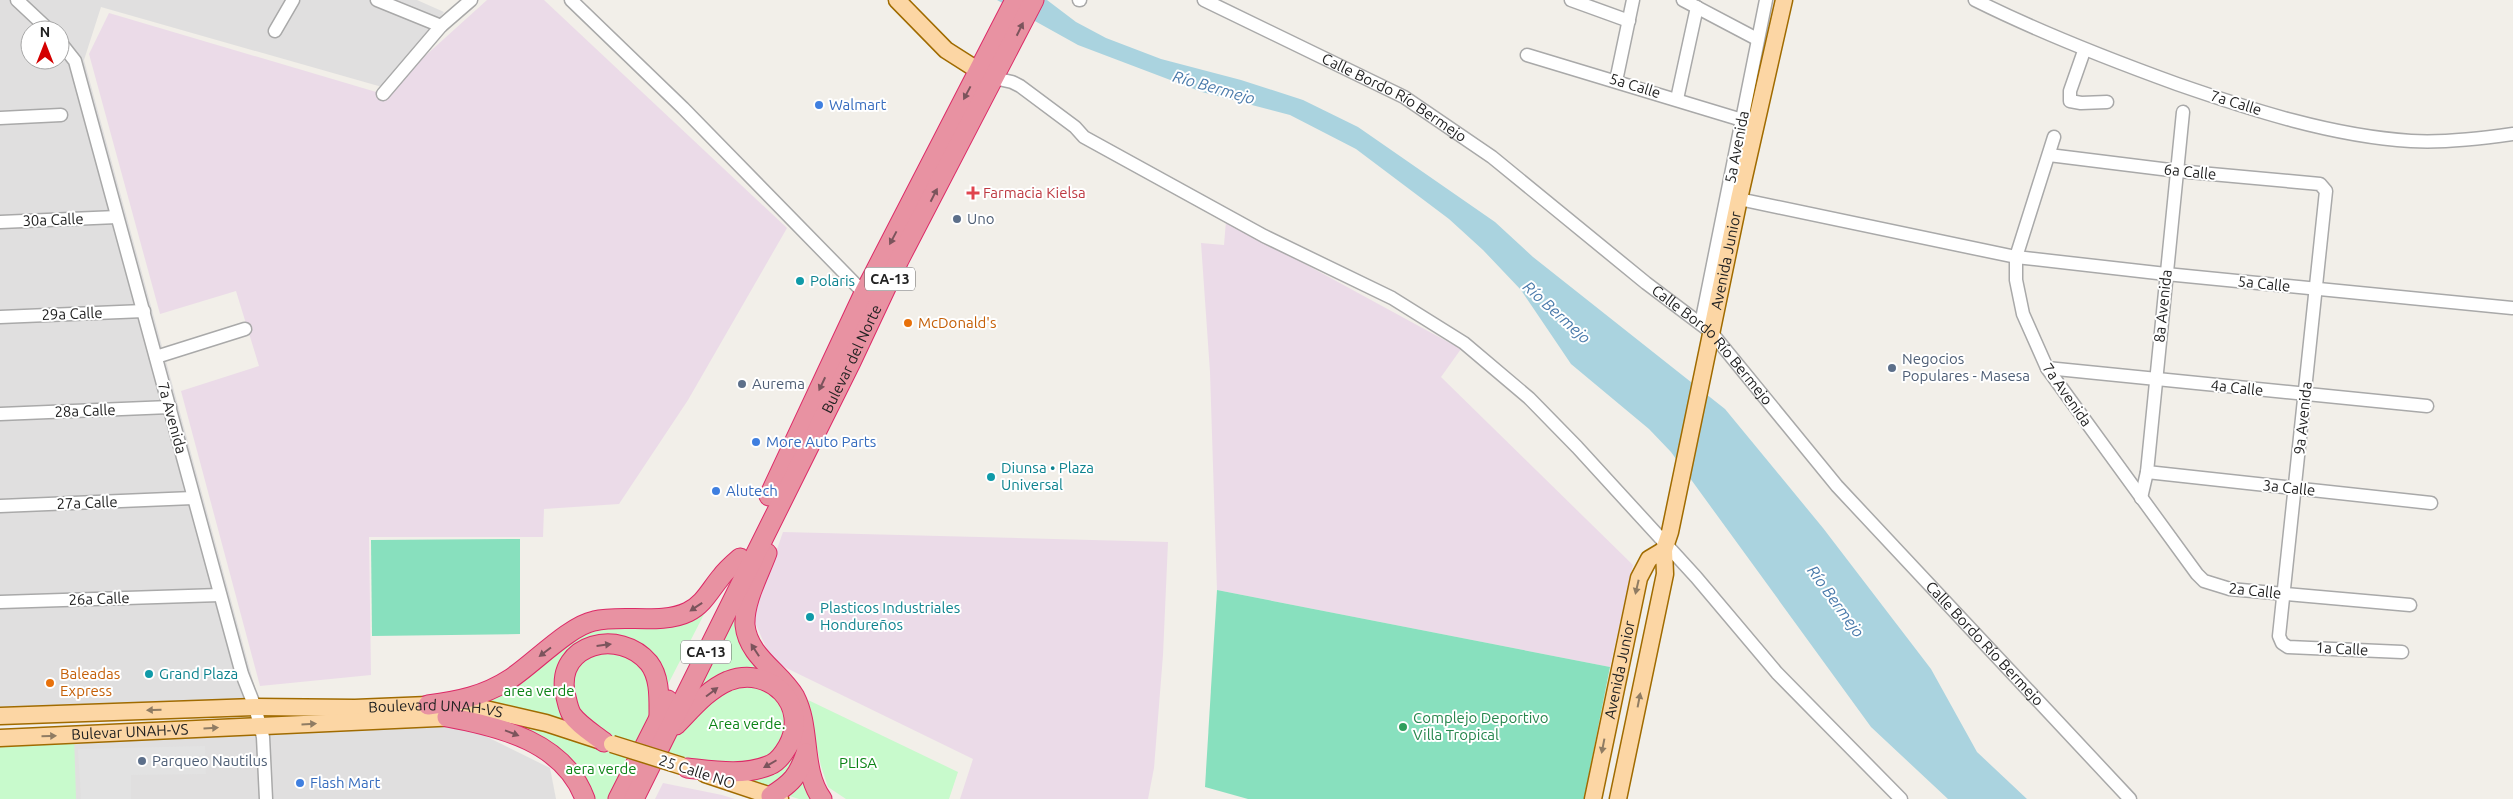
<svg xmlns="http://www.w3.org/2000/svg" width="2513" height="799" font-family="Ubuntu,sans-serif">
<rect width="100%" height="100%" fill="#f2efe9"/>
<!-- residential -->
<g fill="#e0dfdf" fill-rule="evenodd">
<path d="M0,0H417L444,12L382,87L101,7L84,60L258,699L0,713ZM30,30H60V60H30Z"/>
<path d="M447,717L550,768L556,799H0V737Z"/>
</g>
<!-- industrial -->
<g fill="#ebdbe8">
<path d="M487,0H544L787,228L688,400L619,504L544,509L543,537H369L371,675L260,686L181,391L259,366L236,291L160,314L89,54L109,13L383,94Z"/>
<path d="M1226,221L1461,349L1441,377L1633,565L1610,667L1217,590L1210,372L1201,243L1224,245Z"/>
<path d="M783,532L1168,542L1163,655L1154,768L1148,799H960L973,759L772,661L753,618Z"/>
<path d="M663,783L722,795L735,799H655Z"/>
</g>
<!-- park -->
<g fill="#c8facc">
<path d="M718,587L663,694L637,648L573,652L575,724L485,702L597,624L665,622Z"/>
<path d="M737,607L742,628L777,680L740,673L687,709Z"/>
<path d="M616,648L645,666L655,712L637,745L599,733L575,711L570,672L578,658Z"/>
<path d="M742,681L777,692L791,727L771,760L698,765L666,753C684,717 709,702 742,681Z"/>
<path d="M806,699L958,772L949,799H846L828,787L821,766Z"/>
<path d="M509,723L540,728L631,757L609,799H590Z"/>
<path d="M74,735L76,799H0V738Z"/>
<path d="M797,737L802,753L773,790L730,776L754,775Z"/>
<path d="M802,777L817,799H799L783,794Z"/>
</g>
<!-- pitch -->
<g fill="#88e0be">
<path d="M520,539V634L372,636L371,540Z"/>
<path d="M1217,590L1610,667L1584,799H1248L1205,787Z"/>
</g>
<!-- parking -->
<path fill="#e2e2e2" d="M205,746L206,774L131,775V799H81L78,749Z"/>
<!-- water -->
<path fill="#aad3df" d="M997,0H1047L1076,22L1106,38L1161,59L1241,80L1303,100L1358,127L1495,222L1533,257L1725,409L1823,528L1931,669L1977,752L2027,799H1948L1871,727L1671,452L1649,429L1571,364L1521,290L1483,250L1449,219L1356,149L1290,115L1202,92L1078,45Z"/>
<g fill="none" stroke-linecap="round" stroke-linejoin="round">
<!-- minor casing -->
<g stroke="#a9a9a9" stroke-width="15">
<g id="minor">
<path d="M17,0L49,30"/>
<path d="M377,0L441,26"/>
<path d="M571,0L683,108L864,293"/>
<path d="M1079,0H1080"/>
<path id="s1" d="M1204,0L1404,97L1492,157L1646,283L1711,332L1837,486L2130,799"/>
<path d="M1571,0L1629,21"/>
<path d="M1683,0L1757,39"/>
<path d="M1975,0C2041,33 2108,59 2177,84C2252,110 2332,136 2411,141C2445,143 2479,139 2513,134"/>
<path d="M275,31L293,0"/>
<path d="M60,42L75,61L242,674L255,707L263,737L266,799"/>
<path d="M2084,51L2070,91V101L2081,103L2107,102"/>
<path d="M1527,55L1742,120"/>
<path d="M994,78L1012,82L1020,86L1075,127L1084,137L1264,236L1392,298L1464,343L1529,398L1577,447L1696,577L1777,673L1901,799"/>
<path d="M1616,81L1633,0"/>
<path d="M383,94L441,26L471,0"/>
<path d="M1677,99L1697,7"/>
<path d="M0,118L61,115"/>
<path d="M2054,137L2016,257V280L2023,314L2047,368L2197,574L2204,581L2230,589L2410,605"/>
<path d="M2049,155L2178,171L2320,184L2326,191L2279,636L2282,643L2288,647L2402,652"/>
<path d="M1739,199L2016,257L2166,274L2512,308"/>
<path d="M0,222L117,217"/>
<path d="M0,317L144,311"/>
<path d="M1701,324L1766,0"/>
<path d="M156,357L245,329"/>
<path d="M2047,368L2427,406"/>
<path d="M0,414L170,407"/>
<path d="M2147,472L2431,503"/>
<path d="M2141,498L2147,472L2183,112"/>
<path d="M0,506L193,498"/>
<path d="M0,602L220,595"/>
</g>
</g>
<!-- major casing -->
<g stroke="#a06b00" stroke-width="19">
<g id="major">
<path d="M897,0L946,50L979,71"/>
<path id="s2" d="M0,716L255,707L355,708L428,705L481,708L546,723L598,740"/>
<path id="s3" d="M0,738L459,717"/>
<path d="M705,774L780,799"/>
<path id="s4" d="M1593,799L1639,578L1649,559L1664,550"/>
<path id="s5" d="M1618,799L1665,574L1664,550L1670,532L1739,199L1784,0"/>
</g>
</g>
<!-- highway casing -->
<g stroke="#dc2a67" stroke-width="21">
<g id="highway">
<path d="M769,496L864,293L1015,0"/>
<path d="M767,553C759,575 744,601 745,625C748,657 781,672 795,697C811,728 801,770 822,799"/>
<path d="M428,705C458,701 484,696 510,679C533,664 569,626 594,621C622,614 662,625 688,612C704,604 710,590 721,577C726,570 733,564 740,558"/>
<path d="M447,717C501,727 564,742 585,799"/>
<path d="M676,725C691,710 707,690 728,681C770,665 810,705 788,746C784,753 778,762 770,765C744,776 715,771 687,768"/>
<path d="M604,742C594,734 580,726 572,715C568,709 567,700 565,693C556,643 620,628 649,663C660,677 659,698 659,715"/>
<path d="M771,796C792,783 798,776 806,753"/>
<path d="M618,799L668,700"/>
<path id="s6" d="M634,799L851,362L899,260L1034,0"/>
</g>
</g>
<!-- minor -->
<use href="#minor" stroke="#fff" stroke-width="12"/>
<!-- major -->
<use href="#major" stroke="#fcd6a4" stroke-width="16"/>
<!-- highway -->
<use href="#highway" stroke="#e892a2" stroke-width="19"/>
<!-- major-bridge casing -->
<g stroke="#a06b00" stroke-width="19" stroke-linecap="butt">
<path id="major-bridge" d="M612,744L682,766"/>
</g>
<!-- major-bridge -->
<use href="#major-bridge" stroke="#fcd6a4" stroke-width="16"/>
</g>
<!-- one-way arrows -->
<defs><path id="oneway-solid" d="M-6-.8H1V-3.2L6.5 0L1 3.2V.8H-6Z" transform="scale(1.25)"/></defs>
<g fill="#7b545c">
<use href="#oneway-solid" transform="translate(1020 29) rotate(-64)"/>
<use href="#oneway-solid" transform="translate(967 93) rotate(118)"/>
<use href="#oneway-solid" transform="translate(934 195) rotate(-63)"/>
<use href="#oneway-solid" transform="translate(893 238) rotate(118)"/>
<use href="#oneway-solid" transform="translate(822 384) rotate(115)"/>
<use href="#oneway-solid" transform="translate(696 607) rotate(146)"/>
<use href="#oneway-solid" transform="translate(604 645) rotate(-7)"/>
<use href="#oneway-solid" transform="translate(755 650) rotate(-123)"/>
<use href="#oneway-solid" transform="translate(545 652) rotate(143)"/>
<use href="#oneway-solid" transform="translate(712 692) rotate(-37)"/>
<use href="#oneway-solid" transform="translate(512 733) rotate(21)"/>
<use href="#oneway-solid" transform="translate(770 764) rotate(150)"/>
</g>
<g fill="#8f7c63">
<use href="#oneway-solid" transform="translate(1637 587) rotate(103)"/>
<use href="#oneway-solid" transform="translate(1639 700) rotate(-79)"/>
<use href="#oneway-solid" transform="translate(154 710) rotate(178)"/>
<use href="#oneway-solid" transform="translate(309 724) rotate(-3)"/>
<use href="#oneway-solid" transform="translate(211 728) rotate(-3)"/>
<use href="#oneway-solid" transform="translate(49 736) rotate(-2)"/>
<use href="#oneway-solid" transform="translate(1603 746) rotate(101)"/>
</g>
<!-- markers -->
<g fill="#3f7fe0" stroke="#fff" stroke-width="2">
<circle cx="819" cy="105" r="5"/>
<circle cx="756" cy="442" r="5"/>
<circle cx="716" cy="491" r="5"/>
<circle cx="300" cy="783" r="5"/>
</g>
<path fill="#e0444e" stroke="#fff" stroke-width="2" d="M970.5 185.5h5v5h5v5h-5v5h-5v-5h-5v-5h5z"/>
<g fill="#5c6f8a" stroke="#fff" stroke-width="2">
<circle cx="957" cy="219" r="5"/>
<circle cx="1892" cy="368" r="5"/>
<circle cx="742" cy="384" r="5"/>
<circle cx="142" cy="761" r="5"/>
</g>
<g fill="#0f9aa8" stroke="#fff" stroke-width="2">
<circle cx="800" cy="281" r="5"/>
<circle cx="991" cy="477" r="5"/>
<circle cx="810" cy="617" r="5"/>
<circle cx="149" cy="674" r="5"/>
</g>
<g fill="#e8710a" stroke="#fff" stroke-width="2">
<circle cx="908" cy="323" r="5"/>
<circle cx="50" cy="683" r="5"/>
</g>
<circle fill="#2e9e5b" stroke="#fff" stroke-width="2" cx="1403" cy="727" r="5"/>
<g text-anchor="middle" stroke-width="4" stroke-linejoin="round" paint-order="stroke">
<!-- shield labels -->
<g fill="#fff" stroke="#646464" stroke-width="1">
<rect x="865" y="267.5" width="50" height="23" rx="4"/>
<rect x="681" y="640.5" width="50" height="23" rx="4"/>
</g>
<g font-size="14" font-weight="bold" fill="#222">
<text x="890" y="284">CA-13</text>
<text x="706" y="657">CA-13</text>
</g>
<!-- street labels -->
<g font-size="15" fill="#222" stroke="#fff">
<text transform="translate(1635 86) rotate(17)" y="5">5a Calle</text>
<text dy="5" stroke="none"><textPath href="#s1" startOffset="214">Calle Bordo Río Bermejo</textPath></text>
<text transform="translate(2236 103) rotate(17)" y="5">7a Calle</text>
<text transform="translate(1737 147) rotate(-79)" y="5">5a Avenida</text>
<text transform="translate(2190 172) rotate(6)" y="5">6a Calle</text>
<text transform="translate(53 220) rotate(-2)" y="5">30a Calle</text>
<text dy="5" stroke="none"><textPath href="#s5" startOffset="550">Avenida Junior</textPath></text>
<text transform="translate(2264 284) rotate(6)" y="5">5a Calle</text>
<text transform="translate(2163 306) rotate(-84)" y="5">8a Avenida</text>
<text transform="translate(72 314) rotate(-2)" y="5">29a Calle</text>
<text dy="5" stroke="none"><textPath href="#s1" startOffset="619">Calle Bordo Río Bermejo</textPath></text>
<text dy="5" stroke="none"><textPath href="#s6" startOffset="491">Bulevar del Norte</textPath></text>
<text transform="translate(2237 388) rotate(6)" y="5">4a Calle</text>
<text transform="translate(2067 395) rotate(55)" y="5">7a Avenida</text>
<text transform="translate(85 411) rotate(-2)" y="5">28a Calle</text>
<text transform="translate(172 418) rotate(75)" y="5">7a Avenida</text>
<text transform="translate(2303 418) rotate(-84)" y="5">9a Avenida</text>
<text transform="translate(2289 488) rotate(6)" y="5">3a Calle</text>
<text transform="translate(87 503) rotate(-2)" y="5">27a Calle</text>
<text transform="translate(2255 591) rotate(6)" y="5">2a Calle</text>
<text transform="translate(99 599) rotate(-2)" y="5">26a Calle</text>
<text dy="5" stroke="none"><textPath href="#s1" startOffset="1024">Calle Bordo Río Bermejo</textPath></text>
<text transform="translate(2342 649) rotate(3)" y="5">1a Calle</text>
<text dy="5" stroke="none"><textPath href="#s4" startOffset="132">Avenida Junior</textPath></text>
<text dy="5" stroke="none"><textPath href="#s2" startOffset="436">Boulevard UNAH-VS</textPath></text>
<text dy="5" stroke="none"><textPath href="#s3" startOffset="130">Bulevar UNAH-VS</textPath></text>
<text transform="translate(697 772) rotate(18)" y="5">25 Calle NO</text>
</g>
<!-- shop labels -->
<g font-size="15" fill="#366cbe" stroke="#fff" text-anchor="start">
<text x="829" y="110">Walmart</text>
<text x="766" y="447">More Auto Parts</text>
<text x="726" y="496">Alutech</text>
<text x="310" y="788">Flash Mart</text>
</g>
<!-- health labels -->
<g font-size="15" fill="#be3a42" stroke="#fff" text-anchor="start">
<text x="983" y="198">Farmacia Kielsa</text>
</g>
<!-- service labels -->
<g font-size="15" fill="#4e5e75" stroke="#fff" text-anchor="start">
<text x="967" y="224">Uno</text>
<text x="1902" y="364">Negocios<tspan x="1902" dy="17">Populares - Masesa</tspan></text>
<text x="752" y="389">Aurema</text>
<text x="152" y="766">Parqueo Nautilus</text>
</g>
<!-- culture labels -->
<g font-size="15" fill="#0d838f" stroke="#fff" text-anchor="start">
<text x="810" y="286">Polaris</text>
<text x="1001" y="473">Diunsa • Plaza<tspan x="1001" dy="17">Universal</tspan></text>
<text x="820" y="613">Plasticos Industriales<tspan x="820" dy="17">Hondureños</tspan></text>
<text x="159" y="679">Grand Plaza</text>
</g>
<!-- food labels -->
<g font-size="15" fill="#c56008" stroke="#fff" text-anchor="start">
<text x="918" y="328">McDonald's</text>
<text x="60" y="679">Baleadas<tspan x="60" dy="17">Express</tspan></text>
</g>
<!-- park labels -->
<g font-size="15" fill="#0c8416" stroke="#fff">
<text x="539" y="696">area verde</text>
<text x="747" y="729">Area verde.</text>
<text x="858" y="768">PLISA</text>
<text x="601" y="774">aera verde</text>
</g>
<!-- leisure labels -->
<g font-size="15" fill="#27864d" stroke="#fff" text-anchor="start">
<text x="1413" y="723">Complejo Deportivo<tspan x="1413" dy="17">Villa Tropical</tspan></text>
</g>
<!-- water labels -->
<g font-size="16" font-style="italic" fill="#4a7aab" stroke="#fff">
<text transform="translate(1214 87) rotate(16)" y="6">Río Bermejo</text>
<text transform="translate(1557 312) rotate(42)" y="6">Río Bermejo</text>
<text transform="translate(1836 601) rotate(54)" y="6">Río Bermejo</text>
</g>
</g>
<!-- north arrow -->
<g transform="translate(45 45)"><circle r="24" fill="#ffffff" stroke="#a7a7a7"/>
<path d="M0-4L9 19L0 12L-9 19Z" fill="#d40000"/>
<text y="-8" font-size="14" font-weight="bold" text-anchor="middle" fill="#222222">N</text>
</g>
</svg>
